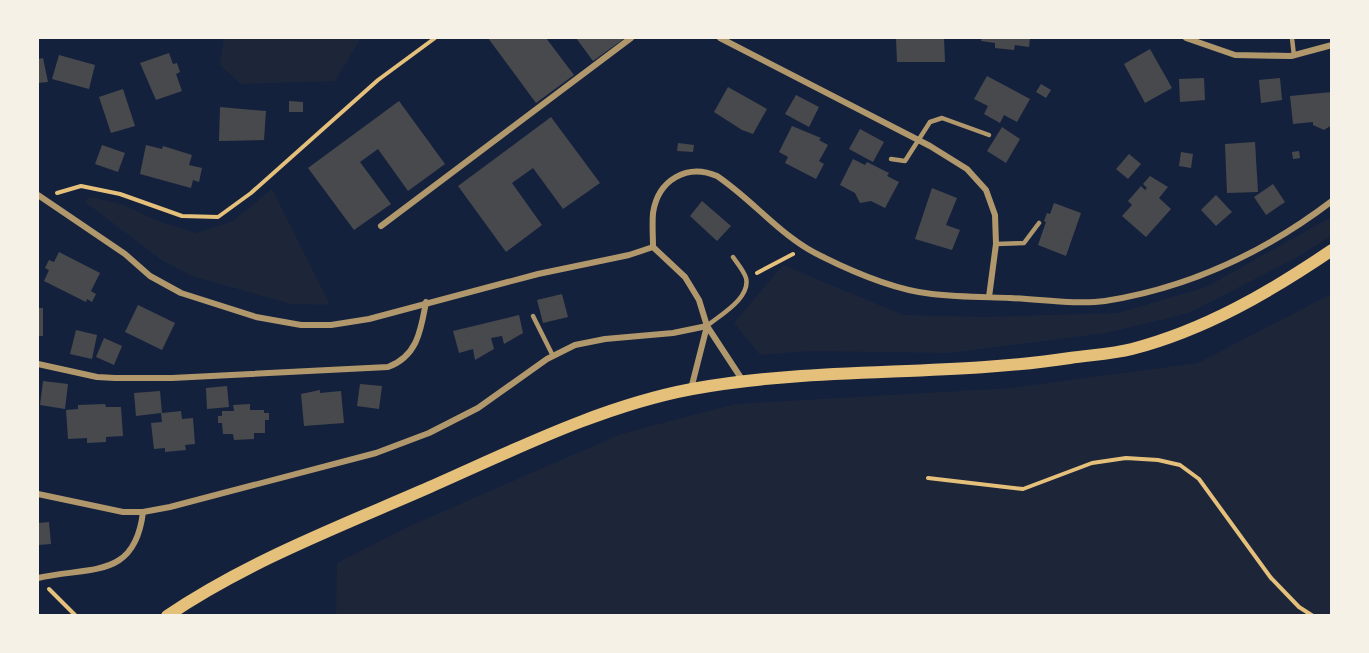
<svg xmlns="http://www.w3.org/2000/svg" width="1369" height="653" font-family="'Public Sans',sans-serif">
<rect width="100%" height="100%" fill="#14213d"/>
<!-- green -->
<g fill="#1d2539">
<path d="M224,38H361L335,81L241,84L220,65Z"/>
<path d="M272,189L330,305L291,304L192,276L163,261L85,202L90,197L121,204L158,221L196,233L233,221Z"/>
<path d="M1331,217V236L1294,259L1189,313L1106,333L949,353L812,351L760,355L734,323L783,265L903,315L987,317L1118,313L1206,287Z"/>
<path d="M1331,294V615L336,616L337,563L412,525L621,434L735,404L1011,388L1198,363Z"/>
</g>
<!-- building -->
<g fill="#48494c">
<path d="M488,38H546L574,75L536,103Z"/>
<path d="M576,38H625L593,61Z"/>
<path d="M896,38H944L945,62H897Z"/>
<path d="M982,38H1030L1029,47L1015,45L1014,50L995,48V43L981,41Z"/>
<path d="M1150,49L1172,88L1145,103L1124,64Z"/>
<path d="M169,53L173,64L177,63L180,72L176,74L182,91L156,100L140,63Z"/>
<path d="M59,55L95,65L89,89L52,79Z"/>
<path d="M43,58L48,82L38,83V59Z"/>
<path d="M987,76L1030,99L1017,122L1004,115L1000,123L984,114L988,106L974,99Z"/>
<path d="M1204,78L1205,100L1180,102L1179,79Z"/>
<path d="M1280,78L1282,100L1261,103L1259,80Z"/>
<path d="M1041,84L1051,90L1046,98L1036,92Z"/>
<path d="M728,87L767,109L753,134L742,130L714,112Z"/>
<path d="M123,89L135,126L111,133L99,97Z"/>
<path d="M1332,92V125L1324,130L1313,125V122L1293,124L1290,96Z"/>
<path d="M796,95L819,107L809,127L785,114Z"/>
<path d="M289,101L303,102V112H289Z"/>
<path d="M399,101L445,164L408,191L378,149L360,162L391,204L354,230L308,168Z"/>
<path d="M220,107L266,111L264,140L219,141Z"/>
<path d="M551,117L600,183L563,209L533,168L512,183L542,225L506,252L458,186Z"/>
<path d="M792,126L821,138L819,140L828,145L819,161L824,164L816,179L785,163L788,157L779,152Z"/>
<path d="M1002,127L1020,139L1006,163L987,151Z"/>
<path d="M860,129L884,142L873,162L849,149Z"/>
<path d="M1255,142L1258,192L1227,193L1225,144Z"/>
<path d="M678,143L694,145L693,152L677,151Z"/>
<path d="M102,145L125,153L118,172L95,164Z"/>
<path d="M146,145L162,149L163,146L192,155L189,165L202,168L199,182L193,180L191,188L140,174Z"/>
<path d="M1299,151L1300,158L1293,159L1292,152Z"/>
<path d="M1181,152L1193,154L1191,168L1179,166Z"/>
<path d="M1129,154L1141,164L1128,179L1116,169Z"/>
<path d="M853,159L865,165L867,162L889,173L887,176L899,182L885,208L871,201L860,203L855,193L840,185Z"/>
<path d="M1150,176L1168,187L1159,198L1171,209L1146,237L1122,216L1132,205L1128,201L1141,186L1145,190L1147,188L1143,184Z"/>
<path d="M1273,184L1285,202L1266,215L1254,197Z"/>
<path d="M932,188L957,198L946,225L960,230L952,250L915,239Z"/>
<path d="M1216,195L1232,212L1216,226L1201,210Z"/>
<path d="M702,201L731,226L717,241L690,216Z"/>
<path d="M1054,203L1081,213L1066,256L1038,245L1046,222L1044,221L1047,213L1050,214Z"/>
<path d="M59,252L100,273L91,291L96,294L92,302L87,299L86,302L44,281L49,270L45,268L49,260L54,262Z"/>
<path d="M562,294L568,317L543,323L537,300Z"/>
<path d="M138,305L175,323L162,350L125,332Z"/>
<rect x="38" y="308" width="5" height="28"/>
<path d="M519,315L523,333L504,344L502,336L491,338L494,349L475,360L473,349L459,353L453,331Z"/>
<path d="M76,330L97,335L92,359L70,354Z"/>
<path d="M104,338L122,346L114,365L96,357Z"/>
<path d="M43,381L68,384L65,409L40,405Z"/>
<path d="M360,384L382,386L379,409L357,406Z"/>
<path d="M227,386L229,407L207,409L206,388Z"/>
<path d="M320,390V393L341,391L344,423L304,426L301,394Z"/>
<path d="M160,391L162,413L181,411L182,419L193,418L195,444L185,445L186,450L165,452V448L154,449L151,423L162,422L161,413L136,416L134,393Z"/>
<path d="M105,404L106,407H121L123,436L106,437V442L87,443V438L68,439L66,410L78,409V405Z"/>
<path d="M250,404V410H264V413H269V420H265V433H254V439L234,440L233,434H223L222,423H218V416H222V411H234L233,405Z"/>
<path d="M49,522L51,544L38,545V523Z"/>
</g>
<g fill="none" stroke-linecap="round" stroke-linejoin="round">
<!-- path -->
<g stroke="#e5c07b" stroke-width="4">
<path d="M57,193L81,186L120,194L182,216L218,217L251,193L378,80L435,38"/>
<path d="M757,273L793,254"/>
<path d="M928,478L1023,489L1092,463L1126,458L1158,460L1180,465L1199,479L1271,578L1299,607L1313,616"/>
<path d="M49,589L76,616"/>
</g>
<!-- service -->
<g stroke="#b1986c" stroke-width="4.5">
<path d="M1292,38L1294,56"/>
<path d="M891,159L905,161L930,122L942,118L989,135"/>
<path d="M996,244L1024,243L1039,223"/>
<path d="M533,316L553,356"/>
<path d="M707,326C720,315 751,298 746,278C744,271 737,263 733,257"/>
</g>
<!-- minor -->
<g stroke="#b1986c" stroke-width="6">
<path d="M720,38L930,146L967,169L986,190L995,215L996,244L989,297"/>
<path d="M1186,38L1235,55L1291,56L1332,45"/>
<path d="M38,195L125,254L150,276L181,293L256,317L301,325H331L369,319L538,274L629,255L653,247"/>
<path d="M381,226L631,38"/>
<path d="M38,364L97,377L115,378H172L388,367C418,356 421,329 426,302"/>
<path d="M743,381L707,326L699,300L685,277L653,247C653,236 652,224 653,213C658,180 687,163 717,176C753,200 781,237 821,256C855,273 894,290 932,294C958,297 984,297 1010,298C1039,299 1077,305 1105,301C1188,288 1265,252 1332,201"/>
<path d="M691,389L707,326"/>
<path d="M38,494L123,512H143"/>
<path d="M38,578C90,566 135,580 143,512L170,507L376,453L429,433L478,408L547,359L575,345L605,339L673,333L707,326"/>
</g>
<!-- secondary -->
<path stroke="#e5c07b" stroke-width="12" d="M167,616C248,561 341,526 430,487C514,450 601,406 692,389C817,366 945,377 1070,358C1090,355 1112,354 1132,349C1205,330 1270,292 1332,250"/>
</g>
<!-- border -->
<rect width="1369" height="653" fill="none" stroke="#f6f1e7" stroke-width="78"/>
</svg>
